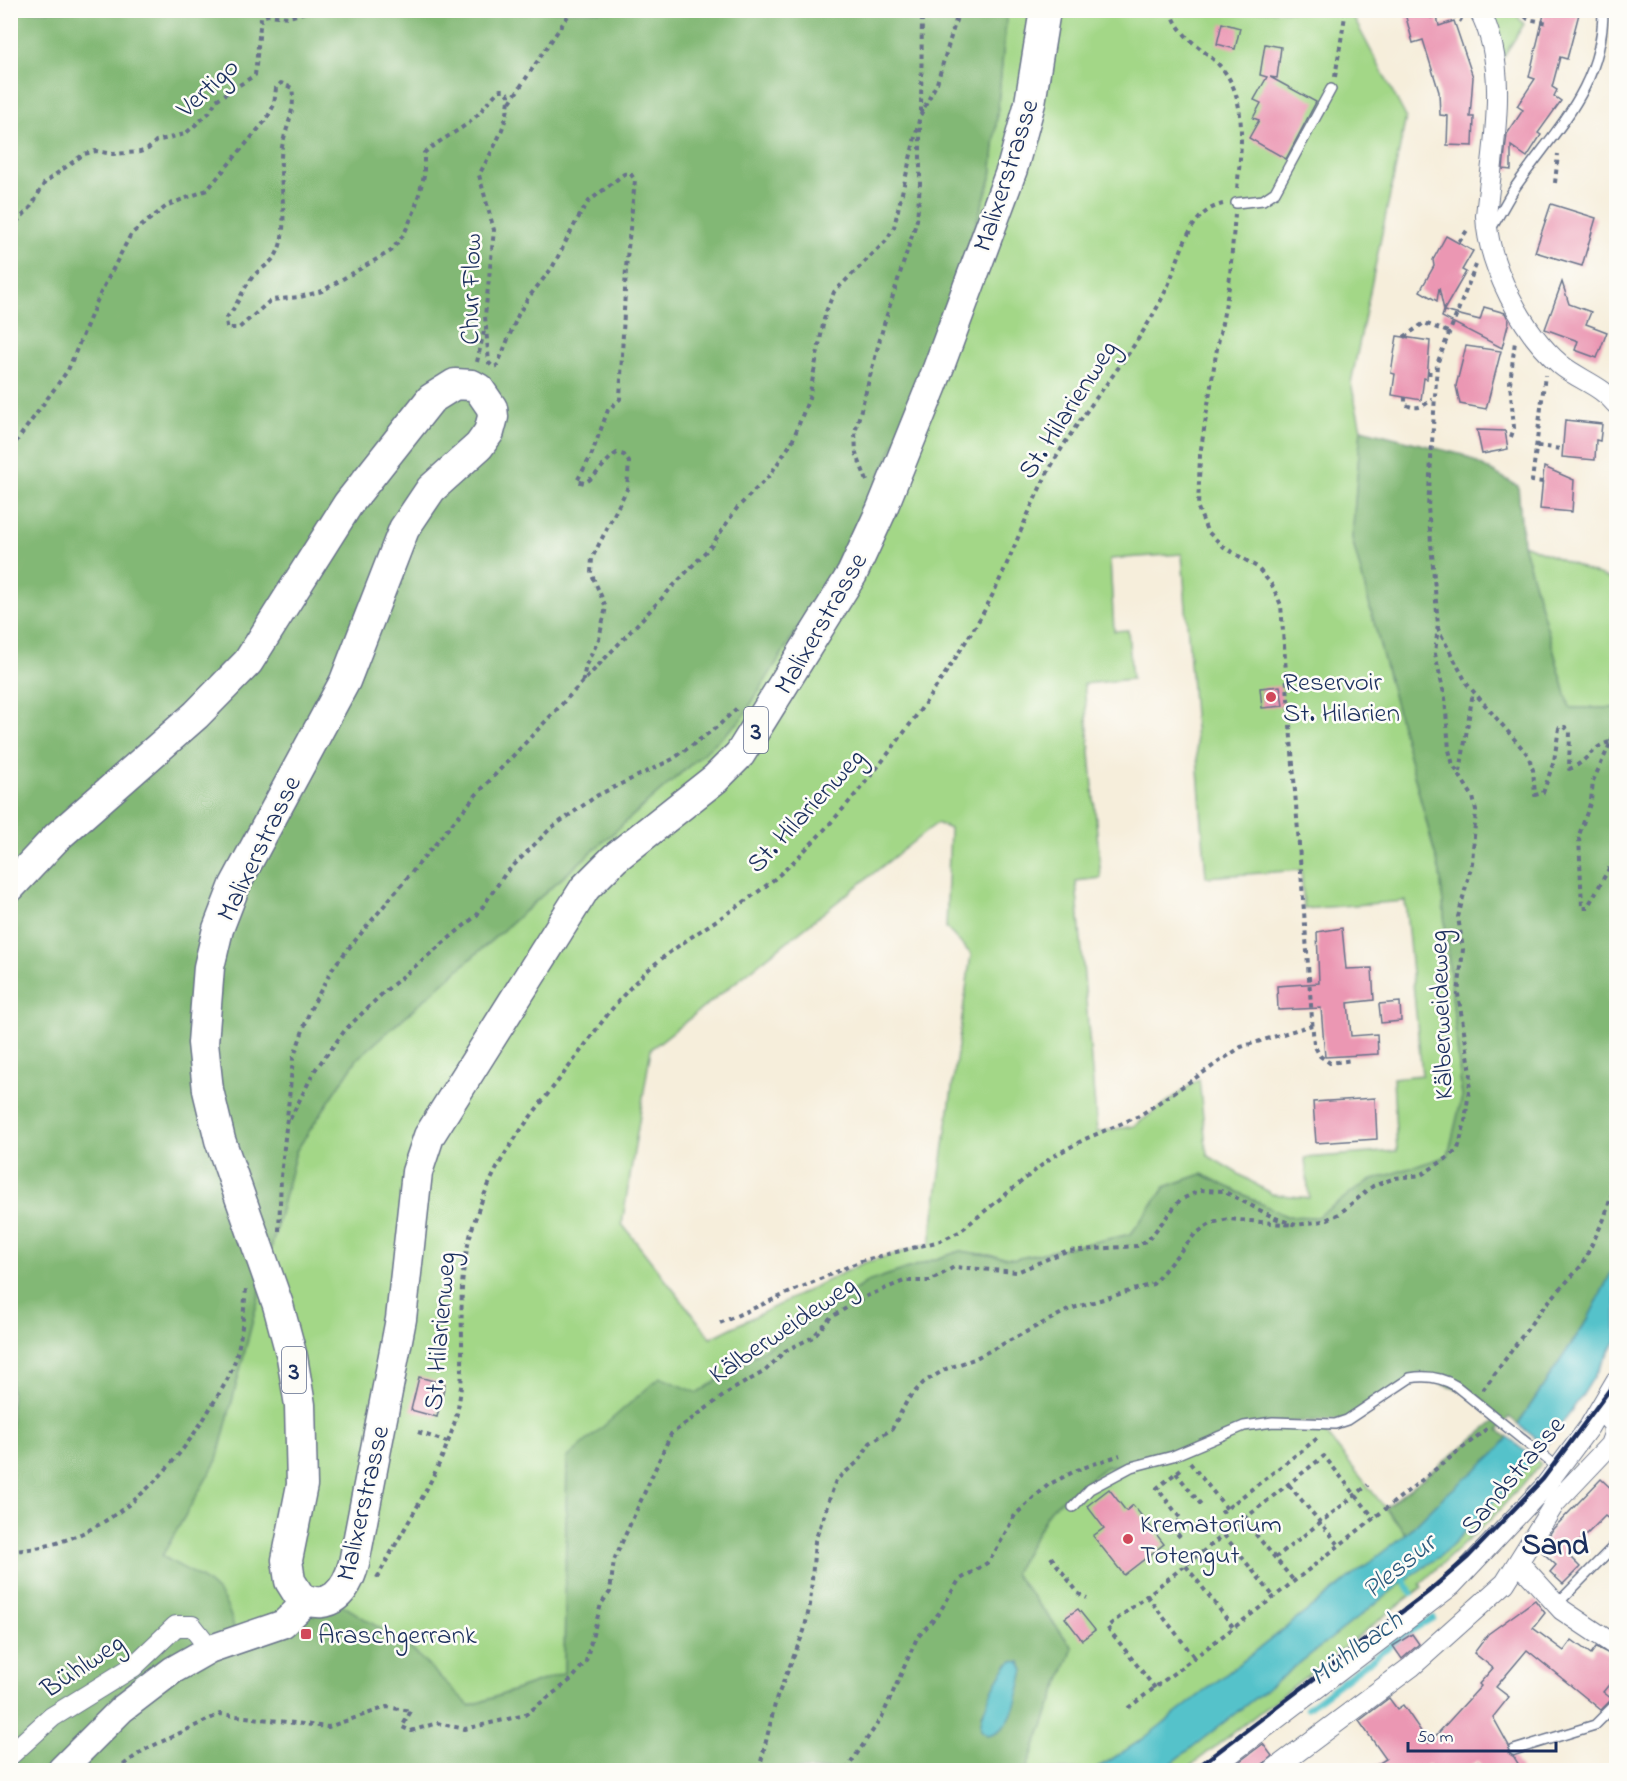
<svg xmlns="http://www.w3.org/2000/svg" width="1627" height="1781" font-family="'Indie Flower',sans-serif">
<rect width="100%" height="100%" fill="#fdfcf7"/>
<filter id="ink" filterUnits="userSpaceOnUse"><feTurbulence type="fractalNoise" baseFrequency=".0167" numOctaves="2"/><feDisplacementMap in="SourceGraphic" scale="12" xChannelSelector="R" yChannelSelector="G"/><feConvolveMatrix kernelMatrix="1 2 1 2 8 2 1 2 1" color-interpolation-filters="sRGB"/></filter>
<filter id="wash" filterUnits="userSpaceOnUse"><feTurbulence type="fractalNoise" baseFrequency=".008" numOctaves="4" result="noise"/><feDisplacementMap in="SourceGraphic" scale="24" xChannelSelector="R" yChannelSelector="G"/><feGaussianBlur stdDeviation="1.35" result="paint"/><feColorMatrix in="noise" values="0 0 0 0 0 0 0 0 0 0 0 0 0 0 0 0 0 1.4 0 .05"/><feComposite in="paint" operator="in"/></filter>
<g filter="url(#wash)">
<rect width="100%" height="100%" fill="#f6eedb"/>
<!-- green -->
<g fill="#a3d787" stroke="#5f8372" stroke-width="1.5" fill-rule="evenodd">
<path d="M1007,11H1350L1406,117L1351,383L1361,429L1352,539L1440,873L1462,1097L1448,1156L1367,1182L1317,1217L1286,1216L1202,1174L1165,1187L1131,1234L1015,1259L960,1251L867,1282L698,1393L567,1458L564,1673L469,1706L407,1645L236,1640L162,1556L217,1460L296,1151L357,1059L741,720L924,380L991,178ZM1182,554L1206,877L1301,870L1304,909L1405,901L1422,1075L1393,1078L1397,1151L1305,1158L1309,1198L1272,1194L1207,1155L1199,1079L1134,1126L1097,1132L1076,881L1101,878L1084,684L1132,679L1128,630L1114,631L1110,559ZM937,823L950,829L946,928L971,954L930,1244L863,1263L711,1338L622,1224L651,1049Z"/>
<path d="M1486,11H1513L1524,24L1501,61Z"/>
<path d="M1523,544L1616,582V708H1570Z"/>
<path d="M1319,1425L1406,1534L1143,1739L1095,1770H1026L1073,1648L1014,1573L1050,1509L1107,1466L1139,1464L1244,1426Z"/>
<path d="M1535,1459L1541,1464L1491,1519L1420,1584L1422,1587L1185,1770H1163L1403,1582L1444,1553Z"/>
</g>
<!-- forest -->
<path fill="#82b874" stroke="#4e7469" stroke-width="1.5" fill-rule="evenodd" d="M11,11H1007L991,178L924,380L845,552L741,720L357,1059L296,1151L217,1460L162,1556C205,1581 229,1586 236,1640L333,1599L407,1645L470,1706L564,1673L567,1458L660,1377L698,1393L867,1282L960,1251L1015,1259L1131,1234L1165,1187L1202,1174L1286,1216L1317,1217L1367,1182L1448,1156L1462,1097L1440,873L1352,539L1361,429L1463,455L1518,486L1523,544L1570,708H1616V1263L1588,1319L1518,1424L1509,1417L1499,1430L1508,1438L1492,1456L1440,1500L1406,1534L1385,1508L1498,1419L1465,1392L1418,1376L1347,1420L1264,1423L1139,1464L1107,1466L1050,1509L1014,1573L1073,1648L1026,1770H976L968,1766L960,1770H11ZM1008,1664L1022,1677L1018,1688L981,1716Z"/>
<!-- water -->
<g fill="#54c2ca" stroke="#387894" stroke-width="1.5">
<path d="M1616,1263V1341L1582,1396L1545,1446L1518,1424L1588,1319Z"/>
<path d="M1508,1438L1535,1459L1444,1553L1403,1582L1163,1770H1095L1143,1739L1406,1534L1440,1500L1492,1456Z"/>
<path d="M1013,1661L1020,1662L1024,1670C1018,1692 1015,1731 987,1735L981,1730C978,1715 1001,1668 1013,1661Z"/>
</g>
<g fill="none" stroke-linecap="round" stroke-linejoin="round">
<!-- stream -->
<g stroke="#54c2ca" stroke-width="6">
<path d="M1402,1575L1411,1593"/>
<path d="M1307,1708L1403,1636L1433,1618"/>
</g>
</g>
<g id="blocks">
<!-- building -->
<g fill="#eb97b3">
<path d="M1404,10H1429L1431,18L1437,16L1439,26L1454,21L1473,77L1470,117H1474L1473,146L1447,145L1448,116L1440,115L1439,92L1423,40L1413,43Z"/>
<path d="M1545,10H1580L1567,59L1560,57L1552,87L1557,90L1554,96L1561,101L1538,133L1541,135L1527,157L1511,146V170L1503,169L1507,134L1523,110L1517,106L1535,79L1529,77Z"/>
<path d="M1222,23L1240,28L1235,49L1217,44Z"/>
<path d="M1265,44L1281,47L1277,78L1270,77L1316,102L1286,159L1249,138L1259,120L1253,118L1261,103L1254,100L1267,77L1260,75Z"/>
<path d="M1551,204L1596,218L1582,266L1535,252Z"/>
<path d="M1446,236L1473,251L1462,270L1466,272L1444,310L1439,288L1437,301L1420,291L1434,266L1433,260Z"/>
<path d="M1562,282L1569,304L1591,312L1586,324L1607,332L1597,358L1575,350L1578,341L1545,329Z"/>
<path d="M1484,307L1505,313L1509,321L1502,348L1442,317L1444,311L1480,320Z"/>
<path d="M1397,336L1430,341L1427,379L1424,378L1421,400L1392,395L1395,374L1391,373Z"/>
<path d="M1466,346L1501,351L1486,409L1460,404L1456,386Z"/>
<path d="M1565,420L1602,424L1600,441L1596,440L1595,460L1562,457Z"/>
<path d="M1477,430L1505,431L1508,449L1482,454Z"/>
<path d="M1544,467L1574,480L1572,512L1540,509Z"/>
<path d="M1280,686L1283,706L1262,708L1260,688Z"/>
<path d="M1342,928L1346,969L1372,968L1374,1000L1348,1003L1351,1036L1377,1034L1378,1054L1325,1057L1321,1008L1278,1010L1277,986L1319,983L1317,932Z"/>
<path d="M1400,1002L1401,1021L1381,1023L1379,1004Z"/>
<path d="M1375,1098L1377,1139L1316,1143L1313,1102Z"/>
<path d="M419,1377L445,1384L437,1417L411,1410Z"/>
<path d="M1601,1479L1617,1494V1526L1605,1516L1567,1554L1580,1567L1563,1584L1550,1572L1556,1565L1540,1550L1553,1529Z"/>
<path d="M1109,1489L1126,1511L1133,1505L1164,1544L1124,1575L1093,1536L1104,1528L1087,1506Z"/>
<path d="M1535,1600L1545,1613L1533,1628L1564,1651L1572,1640L1591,1654L1596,1647L1617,1658V1675L1603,1692L1612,1699L1601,1710L1527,1650L1496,1687L1509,1697L1493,1717L1509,1746L1508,1753L1514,1757L1522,1770H1484L1478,1761L1461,1770H1432L1428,1764L1418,1770H1368L1386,1759L1359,1721L1389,1698L1397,1709L1403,1705L1429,1743L1481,1686L1479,1684L1493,1668L1474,1653L1488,1634Z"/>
<path d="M1078,1609L1095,1630L1082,1640L1065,1618Z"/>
<path d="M1412,1634L1419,1644L1402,1659L1393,1646Z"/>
<path d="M1263,1744L1272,1756L1262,1765L1261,1770H1228Z"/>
</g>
</g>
</g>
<g filter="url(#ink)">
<use href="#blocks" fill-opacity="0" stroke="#68728a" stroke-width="1.5"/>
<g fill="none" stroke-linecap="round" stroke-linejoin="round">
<!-- lane casing -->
<g stroke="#68728a" stroke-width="12">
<g id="lane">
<path d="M1236,203L1263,200L1275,192L1331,89"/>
<path d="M1490,230C1499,216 1507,200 1516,186C1556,128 1603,87 1603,10"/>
<path d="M1073,1507L1090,1489L1131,1467L1173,1456L1244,1426L1273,1422L1335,1424L1347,1420L1410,1378C1427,1375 1441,1377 1456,1386L1558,1468"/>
<path d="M1556,1605L1616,1544"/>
<path d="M1514,1750L1595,1725L1616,1704"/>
</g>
</g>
<!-- street casing -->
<g stroke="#68728a" stroke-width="22">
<g id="street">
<path d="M1479,10C1511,67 1492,152 1486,216C1488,265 1522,332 1561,365C1578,379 1602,386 1616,404"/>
<path d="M1519,1563L1562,1610L1616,1646"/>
<path d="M10,1755L52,1717L133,1667L176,1626H192L210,1649"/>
<path d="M1209,1770L1452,1585L1545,1486L1589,1427L1616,1381"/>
<path d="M1273,1770L1411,1667L1505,1583L1555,1503L1610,1445L1614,1434L1613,1424L1600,1410"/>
</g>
</g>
<!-- secondary casing -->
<g stroke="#68728a" stroke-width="30">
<path id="secondary" d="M61,1770L122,1709L173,1670L210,1649L283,1624L307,1601"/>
</g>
<!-- primary casing -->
<g stroke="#68728a" stroke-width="33">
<path id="primary" d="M10,887L57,837L196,715L248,662L348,504L431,399L455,384L472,385L479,389L492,408L493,417L489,432L479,446L431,489L404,529L345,681L235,885L218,929L209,967L203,1043L208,1090L220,1140L278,1305L292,1357L300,1405L302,1485L287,1560L290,1581L300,1597C330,1613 347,1590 354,1563L401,1319L417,1172L429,1136L585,888L615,858L715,779L740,754L852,574L881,511L932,385L1012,169L1030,103L1045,10"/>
</g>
<!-- path -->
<g stroke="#68728a" stroke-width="4" stroke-dasharray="4.5 4.5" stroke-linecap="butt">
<path d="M1171,10C1179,38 1201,46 1219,65C1249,96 1241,150 1237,189"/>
<path d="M1445,10L1462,21"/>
<path d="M1518,10L1528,19L1548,23"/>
<path d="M1335,77L1346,10"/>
<path d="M510,102L572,10"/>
<path d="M921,112L922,10"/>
<path d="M1555,183L1558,154"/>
<path d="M1235,214L1229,287L1216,354L1200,455L1198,508L1207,531L1224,547L1257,567L1272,585L1281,605L1314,1045L1320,1056L1330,1063L1353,1060"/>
<path d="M10,229L31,207L45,182L84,154L96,151L113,154L140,152L148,149L156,141L185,134L210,112L216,100L255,75L261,17L268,15L289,17L313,10"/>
<path d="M1459,242L1468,229"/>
<path d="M1404,337L1424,323L1448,332"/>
<path d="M477,362L484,331"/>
<path d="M1427,373H1436"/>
<path d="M1405,397V404C1416,411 1424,406 1432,399"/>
<path d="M1511,437L1514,428L1510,383L1515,341"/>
<path d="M1537,446L1562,449"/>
<path d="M10,450L68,370L100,294L131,234L168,205L207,190L266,120L274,105L276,88L281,83L292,88C296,111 286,126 282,147C277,179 291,225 277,253C271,265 258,269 251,279C241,292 237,307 226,318L227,328H239L271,300L300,297L322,291L391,251L404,234L414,212L424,176V153C439,140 456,133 471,121C482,112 489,99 500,90H505L509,95C509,125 492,150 479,175L494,230L485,316L489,363L493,367L497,366L518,315L528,298L552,268L577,220L589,201L624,174L630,173L635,180L626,268L620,399L608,410L591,456L577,481L584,483C598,476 603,462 617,453L624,455L629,462L627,489L592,558L591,573L606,607L599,639L586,665L582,684"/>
<path d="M867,481L856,453L855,432L884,324L917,220L920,184V122"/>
<path d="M1543,482L1532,481L1545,375"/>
<path d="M1437,627L1467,684L1528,755L1533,770L1535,795L1543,793L1554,761L1559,728L1565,727L1570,732L1569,769C1586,764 1592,745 1611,742L1593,781L1591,801L1579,835L1582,908H1587L1611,865L1615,867L1616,884"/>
<path d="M1611,742L1616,728"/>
<path d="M1460,772L1473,692"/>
<path d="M290,1119L315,1070L346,1029L384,992L477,915L505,874L551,828L598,795L673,759L717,727L738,707"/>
<path d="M279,1231L281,1177L293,1059L310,1010L334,966L476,795L712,545L737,508L770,475L792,442L809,398L825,314L834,292L886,241L894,227L920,116L937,83L959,10"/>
<path d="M720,1323L861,1261L940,1241L959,1232L1052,1157L1085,1139L1139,1116L1241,1047L1312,1025"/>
<path d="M1483,1390L1541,1310L1582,1265L1604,1219L1616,1181"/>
<path d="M418,1432L447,1442"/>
<path d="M1190,1463L1227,1509"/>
<path d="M1176,1473L1203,1507"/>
<path d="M1289,1485L1340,1546"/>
<path d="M1221,1513L1319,1437"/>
<path d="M1244,1520L1294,1581"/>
<path d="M1224,1535L1274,1597"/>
<path d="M1180,1537L1172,1527L1181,1519L1157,1488L1181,1469"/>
<path d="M10,1551C96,1547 162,1486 205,1417C214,1401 225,1386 232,1369C242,1344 243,1316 246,1289"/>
<path d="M1051,1557L1079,1594L1087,1598"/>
<path d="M1275,1558L1368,1485"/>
<path d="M1186,1566L1234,1628"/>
<path d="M377,1578C405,1525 443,1471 457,1413C466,1372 460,1330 462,1288C464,1242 481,1194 505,1154C525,1121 551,1091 574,1060C597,1029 619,996 648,970C692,931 746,907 789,866C860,797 921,714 973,630C1004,581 1021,523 1048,472C1082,408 1135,356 1166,290C1180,261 1186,212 1223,204"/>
<path d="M1147,1596L1195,1658"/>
<path d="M1155,1688L1107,1627L1324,1456L1374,1518"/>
<path d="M1128,1708L1274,1597L1489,1427"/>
<path d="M116,1770L144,1750L220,1714L328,1727L387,1707L411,1711L402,1727L411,1731L437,1723L465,1729L525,1715L572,1679L586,1661L601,1604L610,1592L614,1560L671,1434L730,1391L765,1371L785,1351L813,1337L831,1317L867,1296L904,1281H930L954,1267L1017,1272L1066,1251L1137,1246L1149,1239L1180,1200L1201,1190L1223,1191L1275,1218L1296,1225L1323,1221L1339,1214L1373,1186L1395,1178L1421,1175L1449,1157L1458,1149L1465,1122L1471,1073L1458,994L1463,949L1458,917L1472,863L1476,810L1473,797L1453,765L1449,750L1445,698L1435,654L1438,625L1428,507L1437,364L1476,265"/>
<path d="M759,1770L776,1700L804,1631L810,1605L815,1541L836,1480L859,1461L870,1443L892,1429L908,1399L924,1382L946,1369L974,1359L1070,1309L1153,1284L1195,1234L1212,1223L1228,1219L1294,1225"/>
<path d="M846,1770L882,1717L917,1638L939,1613L959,1580L987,1563L994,1554L1015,1515L1048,1485L1077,1470L1120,1455"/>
</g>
<!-- lane -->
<use href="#lane" stroke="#fff" stroke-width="9"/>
<!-- street -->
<use href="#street" stroke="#fff" stroke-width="20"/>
<!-- secondary -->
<use href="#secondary" stroke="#fff" stroke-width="27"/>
<!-- primary -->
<use href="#primary" stroke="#fff" stroke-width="30"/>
<!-- rail -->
<path stroke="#1b2f5e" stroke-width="4.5" d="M1194,1770L1428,1592L1468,1557L1543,1479L1616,1381"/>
</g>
</g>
<!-- markers -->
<g fill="#d1495b" stroke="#fdfcf7" stroke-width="2">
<circle cx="1271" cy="697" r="6"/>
<circle cx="1128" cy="1539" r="6"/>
<rect x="300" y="1628" width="12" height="12" rx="3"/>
</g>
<g text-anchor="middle" stroke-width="5" stroke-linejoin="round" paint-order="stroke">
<!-- shield labels -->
<g fill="#fdfcf7" stroke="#5f6c8c" stroke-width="1.5">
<rect x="744" y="707" width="24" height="46" rx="4.5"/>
<rect x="282" y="1347" width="24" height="46" rx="4.5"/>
</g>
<g font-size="26" font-weight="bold" fill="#1b2f5e">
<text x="756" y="739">3</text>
<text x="294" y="1379">3</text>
</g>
<!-- street labels -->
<g font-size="27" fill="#1b2f5e" stroke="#fdfcf7">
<text transform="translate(207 87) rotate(-43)" y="9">Vertigo</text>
<text transform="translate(1005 175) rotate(-72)" y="9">Malixerstrasse</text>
<text transform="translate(470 289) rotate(-89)" y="9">Chur Flow</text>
<text transform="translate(1067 409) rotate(-57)" y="9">St. Hilarienweg</text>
<text transform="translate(820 623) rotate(-60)" y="9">Malixerstrasse</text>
<text transform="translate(805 810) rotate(-47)" y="9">St. Hilarienweg</text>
<text transform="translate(258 848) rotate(-64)" y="9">Malixerstrasse</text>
<text transform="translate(1440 1015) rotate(-92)" y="9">Kälberweideweg</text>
<text transform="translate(782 1329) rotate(-34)" y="9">Kälberweideweg</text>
<text transform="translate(439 1331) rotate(-85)" y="9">St. Hilarienweg</text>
<text transform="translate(1512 1475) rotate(-50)" y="9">Sandstrasse</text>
<text transform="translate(362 1503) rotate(-77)" y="9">Malixerstrasse</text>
<text transform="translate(82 1665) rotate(-34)" y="9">Bühlweg</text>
</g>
<!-- poi labels -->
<g font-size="27" fill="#1b2f5e" stroke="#fdfcf7" text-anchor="start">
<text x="1283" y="690">Reservoir<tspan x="1283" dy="31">St. Hilarien</tspan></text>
<text x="1140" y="1532">Krematorium<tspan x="1140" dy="31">Totengut</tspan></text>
<text x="318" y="1643">Araschgerrank</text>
</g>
<!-- water labels -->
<g font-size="28" font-style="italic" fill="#2c5b7e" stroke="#fdfcf7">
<text transform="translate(1398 1565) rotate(-39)" y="10">Plessur</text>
<text transform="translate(1355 1647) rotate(-36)" y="10">Mühlbach</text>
</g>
<!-- quarter labels -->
<g font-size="30" font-weight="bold" fill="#1b2f5e" stroke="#fdfcf7">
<text x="1555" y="1554">Sand</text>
</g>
</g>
<!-- margin -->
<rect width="1627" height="1781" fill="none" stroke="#fdfcf7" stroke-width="36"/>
<!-- scale -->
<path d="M1408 1742v9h148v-9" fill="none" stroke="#1b2f5e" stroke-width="3"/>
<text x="1417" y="1742" font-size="18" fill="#1b2f5e" stroke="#fdfcf7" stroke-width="4.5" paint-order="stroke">50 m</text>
</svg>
